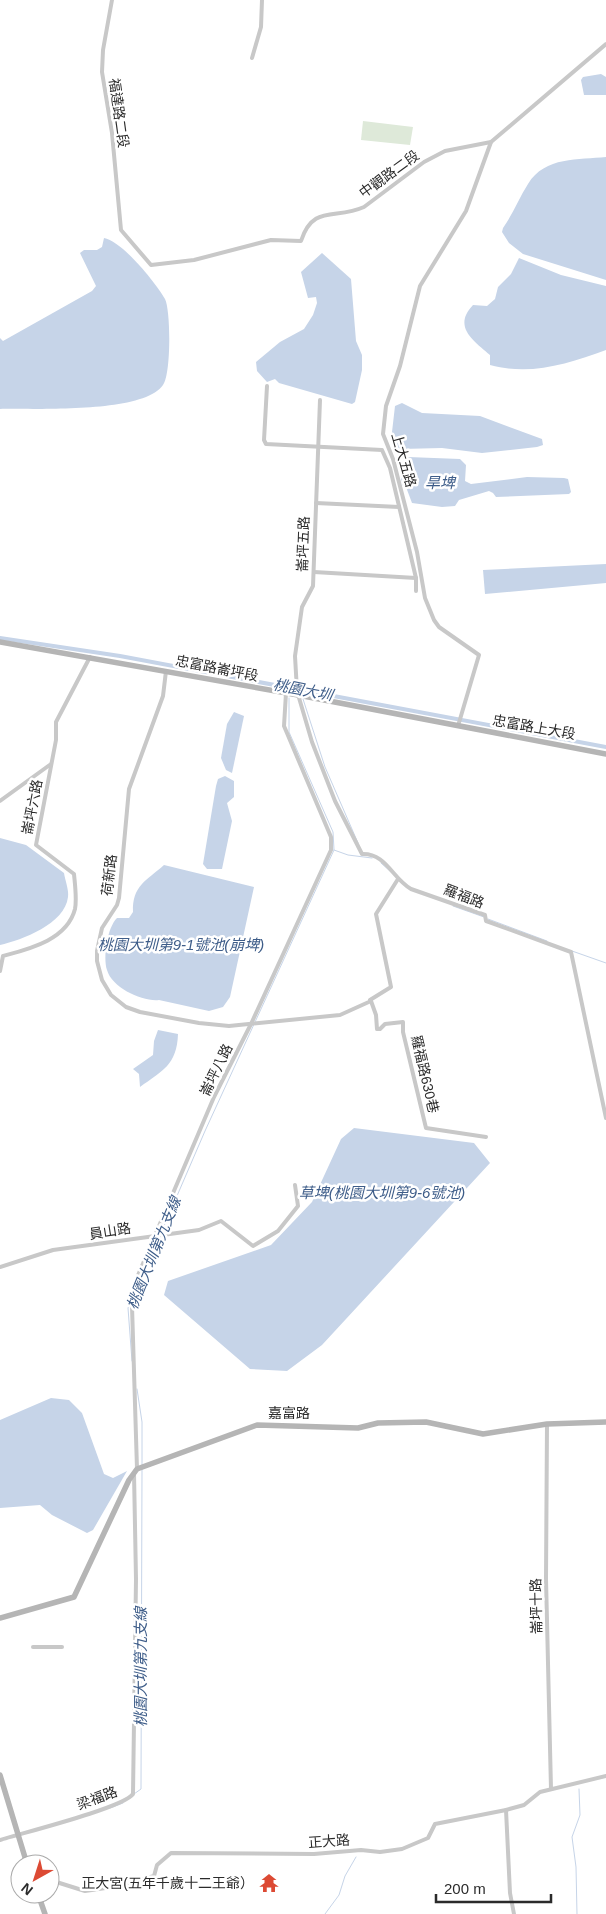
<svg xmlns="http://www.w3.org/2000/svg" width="606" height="1914" font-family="Helvetica,'Noto Sans TC',sans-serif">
<rect width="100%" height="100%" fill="#fff"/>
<!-- green -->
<path fill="#dee9d9" d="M363,121L413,127L410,145L361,140Z"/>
<!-- water -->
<g fill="#c6d4e8">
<path d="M601,74L606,77V95H584L581,80L583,77Z"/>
<path d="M606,157V280L523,254L509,243L502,232L503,228C513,214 519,198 528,184C545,156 579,160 606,157Z"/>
<path d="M104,238C122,241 156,283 165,299C171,311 171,375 163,385C143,414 34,408 0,409V338L3,341L92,291L96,286L80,253L84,250H97L102,247Z"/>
<path d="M322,253L351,279L356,341L362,355V370L355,402L352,404L279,383L275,379L267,382L257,371L256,362L280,342L304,329L313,315L317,303L316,297L308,298L301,272Z"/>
<path d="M519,258L561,275L606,286V350C568,364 530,376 490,365V355C474,341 452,327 473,305L487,306L495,299L498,287L511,274Z"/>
<path d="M402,403L422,413L480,416L542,439L543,445L537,447L482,453L442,448L401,449L394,446L392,432L395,406Z"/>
<path d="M408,457L460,459L466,465L465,481L471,484L527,477L564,478L568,479L571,492L569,494L496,497L493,493L489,491L459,500L455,506L442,507L412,503L406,487L402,485L399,464Z"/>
<path d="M606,564V583L485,594L483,570Z"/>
<path d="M234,712L244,716L232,773L226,770L221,758L227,724Z"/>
<path d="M225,776L234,781V797L227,803L232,821L222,869H207L203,864L216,786L218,779Z"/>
<path d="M0,838L26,845L64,873C65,880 69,890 68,897C65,924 22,940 0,945Z"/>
<path d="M164,865L254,887L230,997L223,1007L209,1011L159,1000C143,1002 112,988 107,970C103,957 107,928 117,918H129L133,912C132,886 146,881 164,865Z"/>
<path d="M158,1030L178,1034C177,1065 162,1071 140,1087L139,1074L133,1069L153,1055L154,1041Z"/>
<path d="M354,1128L474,1143L490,1163L322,1345L287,1371L250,1369L164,1295L168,1281L271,1245L312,1202L341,1139Z"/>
<path d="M51,1398L69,1400L82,1413L104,1474L113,1478L127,1471L93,1530L87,1533L52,1515L40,1505L0,1508V1420Z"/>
</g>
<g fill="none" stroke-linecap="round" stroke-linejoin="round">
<!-- stream -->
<g stroke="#c6d4e8" stroke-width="1">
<path d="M290,690V689"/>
<path d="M301,691V693"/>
<path d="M303,699L325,767L358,843"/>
<path d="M334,850L348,855L372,858"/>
<path d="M381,863L391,872"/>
<path d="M453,906L484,917"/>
<path d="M488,919L547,941"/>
<path d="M572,951L606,963"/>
<path d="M161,1233L205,1131L334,850L333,832L289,732V698"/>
<path d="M136,1290L159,1237"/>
<path d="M132,1361L128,1308L134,1294"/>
<path d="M137,1389L142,1422V1465"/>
<path d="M134,1794L141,1789L142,1469"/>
<path d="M110,1808L123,1803"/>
<path d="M325,1914L339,1895L345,1876L356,1857"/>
<path d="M577,1914L576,1867L572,1837L580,1815L579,1789"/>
</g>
<!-- canal -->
<path stroke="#c6d4e8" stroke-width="4" d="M0,638L120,656L606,747"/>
<!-- street -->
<g stroke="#c8c8c8" stroke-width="4">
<path d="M112,0L103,50L102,72L112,133L121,230L151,265L194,260L271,240L301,241C313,204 335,220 364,207L424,162L445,151L491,142L606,44"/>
<path d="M252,58L261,27L262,0"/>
<path d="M267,386L264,440L266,444L382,450L390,468L416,578V591"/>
<path d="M320,400L313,586L302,607L295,656L297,691L312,742L335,801L362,854C386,853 392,878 411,889L485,915L486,921L489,922L571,952L606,1118"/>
<path d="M316,503L399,507"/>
<path d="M314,572L416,578"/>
<path d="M166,671L163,696L129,789L119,898L117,905L102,928L97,951V961L102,980L111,995L126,1007L140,1012L199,1023L229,1026L340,1015L371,1001L370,1000L391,987L376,914L398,879"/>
<path d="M458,726L479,655L439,627L434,620L425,598L417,552L393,459L383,434L386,406L400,366L420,286L466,211L491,142"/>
<path d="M0,801L51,764"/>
<path d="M0,971L3,956C29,949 67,940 75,909C77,899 75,885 74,874L36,845L56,740V722L90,657"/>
<path d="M371,1001L376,1015L377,1029H380L385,1024L403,1022V1032L426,1128L486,1137"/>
<path d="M0,1267L53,1250L199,1230L221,1221L253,1246L278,1231L298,1206L295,1185"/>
<path d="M547,1424L546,1579L551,1789"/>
<path d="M137,1469L132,1306L136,1293L133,1287L214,1097L251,1024L331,850V837L284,726L286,693"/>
<path d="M33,1647H62"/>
<path d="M506,1810L510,1893L514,1914"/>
<path d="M0,1840C22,1833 123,1808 133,1794L136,1579L134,1473"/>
<path d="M50,1880L85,1891L119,1886L154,1876L157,1865L171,1853L314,1854L361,1850L380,1852L402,1849L428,1838L435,1824L506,1810L524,1805L540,1792L606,1776"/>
</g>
<!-- secondary -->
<g stroke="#b5b5b5" stroke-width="5.5">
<path d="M0,642L298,695L606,754"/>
<path d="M0,1618L74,1597L129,1480L137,1469L257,1425L358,1428L378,1423L426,1422L483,1434L547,1424L606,1422"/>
<path d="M0,1775L27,1864"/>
<path d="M38,1894L45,1914"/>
</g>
</g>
<!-- icons -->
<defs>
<g id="temple-bare" transform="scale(1.5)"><path d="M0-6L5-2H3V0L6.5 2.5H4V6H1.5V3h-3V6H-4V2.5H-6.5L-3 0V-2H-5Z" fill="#dc4a34" stroke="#fff" stroke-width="2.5" paint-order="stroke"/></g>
</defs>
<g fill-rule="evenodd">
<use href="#temple-bare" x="269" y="1883"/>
</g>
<g text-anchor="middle" stroke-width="5" stroke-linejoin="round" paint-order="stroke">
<!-- street labels -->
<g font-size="14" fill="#2b2b2b" stroke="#fff">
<text transform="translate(119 113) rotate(82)" y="5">福達路二段</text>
<text transform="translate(389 174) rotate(-36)" y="5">中觀路二段</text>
<text transform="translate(404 460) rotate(74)" y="5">上大五路</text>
<text transform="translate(303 544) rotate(-88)" y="5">崙坪五路</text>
<text transform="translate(217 668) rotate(11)" y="5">忠富路崙坪段</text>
<text transform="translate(534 727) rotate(10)" y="5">忠富路上大段</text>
<text transform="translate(32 807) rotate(-79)" y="5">崙坪六路</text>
<text transform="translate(109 875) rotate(-83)" y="5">荷新路</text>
<text transform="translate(464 896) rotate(21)" y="5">羅福路</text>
<text transform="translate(216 1070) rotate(-64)" y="5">崙坪八路</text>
<text transform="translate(425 1074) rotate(77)" y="5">羅福路630巷</text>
<text transform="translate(110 1231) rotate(-9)" y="5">員山路</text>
<text x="289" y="1418">嘉富路</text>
<text transform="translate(536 1606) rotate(-91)" y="5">崙坪十路</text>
<text transform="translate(97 1798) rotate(-20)" y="5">梁福路</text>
<text transform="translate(329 1841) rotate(-4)" y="5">正大路</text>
</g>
<!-- poi labels -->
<g font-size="14" fill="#2b2b2b" stroke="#fff" text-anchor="end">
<text x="254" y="1888">正大宮(五年千歲十二王爺）</text>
</g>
<!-- water labels -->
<g font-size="15" font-style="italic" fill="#3e5d89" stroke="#fff">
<text x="440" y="488">旱埤</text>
<text transform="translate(303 690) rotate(11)" y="5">桃園大圳</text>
<text x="181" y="950">桃園大圳第9-1號池(崩埤)</text>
<text x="382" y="1198">草埤(桃園大圳第9-6號池)</text>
<text transform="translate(154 1253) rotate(-68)" y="5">桃園大圳第九支線</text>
<text transform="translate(141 1667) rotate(-90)" y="5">桃園大圳第九支線</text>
</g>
</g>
<!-- north arrow -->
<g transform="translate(35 1879) rotate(219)"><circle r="24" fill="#ffffff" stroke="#aaaaaa"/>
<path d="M0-4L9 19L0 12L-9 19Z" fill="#dc4a34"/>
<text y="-8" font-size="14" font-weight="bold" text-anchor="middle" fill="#2b2b2b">N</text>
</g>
<!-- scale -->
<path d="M436 1894v8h115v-8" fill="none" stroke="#2b2b2b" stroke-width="2.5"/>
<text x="444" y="1894" font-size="15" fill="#2b2b2b" stroke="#ffffff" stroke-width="4" paint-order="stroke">200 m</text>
</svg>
